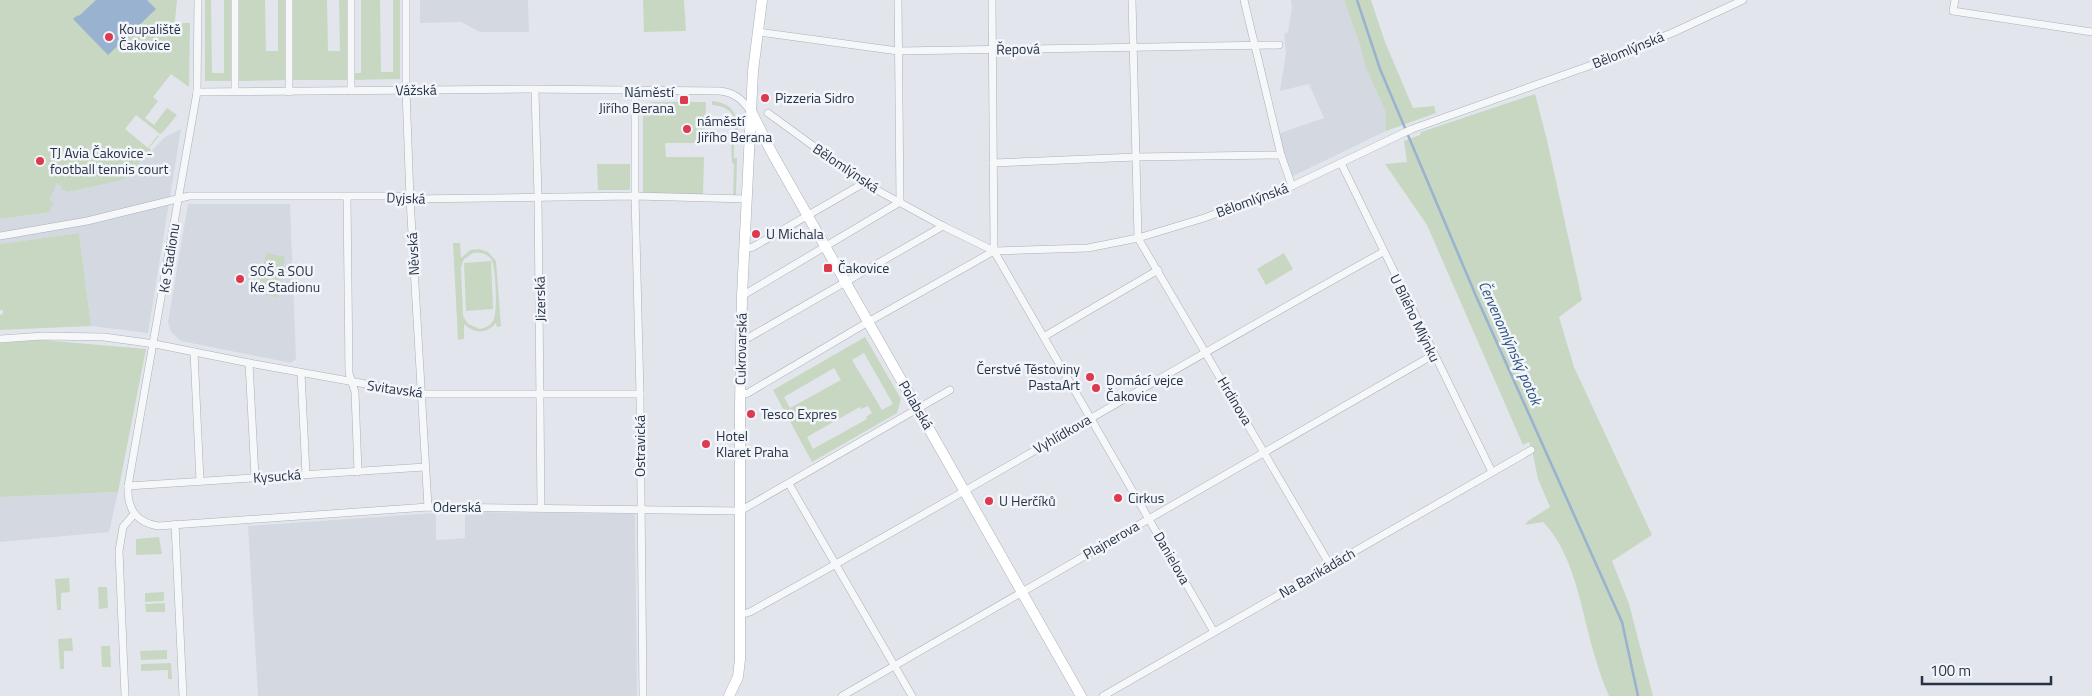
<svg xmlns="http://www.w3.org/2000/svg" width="2092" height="696" font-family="'Titillium Web',sans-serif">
<rect width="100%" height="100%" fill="#e2e6ec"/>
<!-- built -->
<g fill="#d4d8e1">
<path d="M420,0H528L529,32H480L461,22L420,23Z"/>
<path d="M1291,0H1344L1361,48L1365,66L1386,112V131L1291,177L1284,156L1280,133L1324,118L1309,84L1280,91L1286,53L1284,34L1288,32L1292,8Z"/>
<path d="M181,129L148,333L91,326L79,233L0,244V219L51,212L48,200L57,183L63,186L61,189L68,192L123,180L165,137Z"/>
<path d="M188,204H290L296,359L291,363L181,341L171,332L168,322Z"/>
<path d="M118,492L109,532L0,542V497Z"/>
<path d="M465,512L635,514L637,696H258L248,526L436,513V540L465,538Z"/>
</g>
<!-- green -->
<g fill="#c7d7c2" fill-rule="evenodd">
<path d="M0,0H177L175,21L177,23H190L189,87L171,74L153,97L158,101L145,118L154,125L167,108L177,115L163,132L160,134L136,115L125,129L148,148L158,135L159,136L149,148L151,150L123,180L68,192L61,189L62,186L57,183L49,200L54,203L50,208L51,212L0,219Z"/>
<path d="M205,0H211L212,73H224V0H231V81H205Z"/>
<path d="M238,0H265L266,51H278V0H285L286,80L238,81Z"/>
<path d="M292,0H327L328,51H340L339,0H348V80H292Z"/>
<path d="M361,0H380L381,72H393V0H400V79L354,80V73H361Z"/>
<path d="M643,0H684L686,31L644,32Z"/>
<path d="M1344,0H1371L1385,42L1413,108L1434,106L1436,113L1386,131V112L1365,66L1361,48Z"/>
<path d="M1535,94L1547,140L1582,300L1559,317L1574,367L1652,535L1612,561L1629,604L1653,696H1609C1604,684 1599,672 1596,660C1582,617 1576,555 1543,522L1525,525L1528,521L1550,507L1538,479L1532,450L1529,442L1523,445L1427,225L1385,164L1407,162L1404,141L1420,135L1421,132Z"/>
<path d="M712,101C738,104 738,119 738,141L734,142V158H737L736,196H733L734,164L732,163C732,156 730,143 733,135C739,119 732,106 712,105Z"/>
<path d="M651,102H706L704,143H665L666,157H704L703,194L700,196L643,195V113Z"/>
<path d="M597,164H630V190H598Z"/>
<path d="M79,233L91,326L0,330V315L3,314V310H0V244Z"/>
<path d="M453,243H460L461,258L470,250L479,249L488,252L496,261L501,326L497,327L496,323C487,334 474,334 464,324V339L458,340ZM473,253C480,252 486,253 491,259C496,266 498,314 493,321C490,326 485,328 480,329L468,324L463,316L461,267L464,259Z"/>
<path d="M266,253L285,257L277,297L258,293Z"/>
<path d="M1284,253L1293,269L1266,285L1257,269Z"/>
<path d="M491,261L493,309L466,311L464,263Z"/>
<path d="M865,337L901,399L897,413L812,462L773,390ZM864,353L893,404L882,410L852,360ZM834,368L841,380L790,408L784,397ZM868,406L872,413L866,417L867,419L813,449L807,437L858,408L860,407L861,409Z"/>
<path d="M42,340L146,349L118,492L0,497V343Z"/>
<path d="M159,537L162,554L136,555V539Z"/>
<path d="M69,578L70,592L61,593V610H57L55,579Z"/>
<path d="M98,587H107L108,608L99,609Z"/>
<path d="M164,592V601L145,602V593Z"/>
<path d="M165,603V612H146L145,604Z"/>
<path d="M72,638L73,651H64V669H60L58,639Z"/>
<path d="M101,646H110L111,667H102Z"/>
<path d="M167,650V659L141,660L140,651Z"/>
<path d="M171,663L172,679H168V670L141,671V664Z"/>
</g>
<!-- water -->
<path fill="#99b2cf" d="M96,0H147L156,9L108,55L73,19L78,15L79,16Z"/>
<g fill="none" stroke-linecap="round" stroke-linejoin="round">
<!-- stream -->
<path stroke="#99b2cf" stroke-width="2.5" d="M1357,0L1380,69L1476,296L1622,622L1638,696"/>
<!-- street casing -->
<g stroke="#aab0ba" stroke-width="8">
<g id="street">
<path d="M198,0L197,92L128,486C127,508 135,522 158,526L428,507L740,511L950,390"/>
<path d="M235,0V91"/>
<path d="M289,0V92"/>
<path d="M351,0V91"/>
<path d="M406,0V90L410,199L428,507"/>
<path d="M898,0L900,202"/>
<path d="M992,0L994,251"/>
<path d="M1132,0L1138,238L1330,565"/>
<path d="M1244,0L1281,155L1292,186"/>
<path d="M1955,0L1953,11L2092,32"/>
<path d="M758,32L898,51L1279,45"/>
<path d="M535,90L538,197L541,508"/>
<path d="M635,90V196L640,394L643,696"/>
<path d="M197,92L528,89L720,91C735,93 742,99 751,112"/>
<path d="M768,113L864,183L943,226L994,251L1088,248L1138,238L1204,218L1292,186L1412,129L1600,62L1672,33L1743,0"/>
<path d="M993,163L1136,157L1281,155"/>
<path d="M1341,163L1492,472"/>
<path d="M347,197L349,373L355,392L358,472"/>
<path d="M0,236L87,221L189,196H396L410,199L635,196L747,199"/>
<path d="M745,249L753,247L864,183"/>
<path d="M994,251L1214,632"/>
<path d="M742,296L900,202"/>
<path d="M1045,336L1158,270"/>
<path d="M0,339L43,336L104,337L155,344L249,363L421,394H640"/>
<path d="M741,340L748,338L943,226"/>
<path d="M194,352L200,481"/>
<path d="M249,363L255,477"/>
<path d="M301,373L306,474"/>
<path d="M740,395L748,393L868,322L994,251"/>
<path d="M789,484L912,696"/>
<path d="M128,486L425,467"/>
<path d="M175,524L183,696"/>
<path d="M740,615L750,612C962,495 1171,370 1383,252"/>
<path d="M125,696L119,551L123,527L134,514"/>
<path d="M842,696L1433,355"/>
<path d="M1103,696L1531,450"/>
</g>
</g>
<!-- secondary casing -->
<g stroke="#aab0ba" stroke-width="11">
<g id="secondary">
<path d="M752,113L772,153L1081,696"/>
<path d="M729,696L738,677L740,659V406L742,296L753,71L762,0"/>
</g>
</g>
<!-- street -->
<use href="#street" stroke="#f5f7f9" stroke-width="7"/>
<!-- secondary -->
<use href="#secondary" stroke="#fff" stroke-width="10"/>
</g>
<!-- markers -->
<g fill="#dd3a4f" stroke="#f2f5f9" stroke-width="2">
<circle cx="109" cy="37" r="5"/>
<circle cx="765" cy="98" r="5"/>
<rect x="679" y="95" width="10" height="10" rx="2.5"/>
<circle cx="687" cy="129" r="5"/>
<circle cx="40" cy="161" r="5"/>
<circle cx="756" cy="234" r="5"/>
<rect x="823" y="263" width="10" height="10" rx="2.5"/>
<circle cx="240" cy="279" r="5"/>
<circle cx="1090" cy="377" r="5"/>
<circle cx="1096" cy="388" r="5"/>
<circle cx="751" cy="414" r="5"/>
<circle cx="706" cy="444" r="5"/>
<circle cx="1118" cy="498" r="5"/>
<circle cx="989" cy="501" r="5"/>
</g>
<g text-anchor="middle" stroke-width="5" stroke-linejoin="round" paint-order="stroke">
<!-- poi labels -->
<g font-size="14" fill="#283246" stroke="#f2f5f9" text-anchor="start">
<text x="119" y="34">Koupaliště<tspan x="119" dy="16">Čakovice</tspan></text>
<text x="674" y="97" text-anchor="end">Náměstí<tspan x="674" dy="16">Jiřího Berana</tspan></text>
<text x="775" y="103">Pizzeria Sidro</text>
<text x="697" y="126">náměstí<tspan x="697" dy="16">Jiřího Berana</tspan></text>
<text x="50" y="158">TJ Avia Čakovice -<tspan x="50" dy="16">football tennis court</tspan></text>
<text x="766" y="239">U Michala</text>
<text x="838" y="273">Čakovice</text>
<text x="250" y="276">SOŠ a SOU<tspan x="250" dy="16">Ke Stadionu</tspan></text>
<text x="1080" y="374" text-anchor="end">Čerstvé Těstoviny<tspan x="1080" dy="16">PastaArt</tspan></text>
<text x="1106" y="385">Domácí vejce<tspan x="1106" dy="16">Čakovice</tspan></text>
<text x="761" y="419">Tesco Expres</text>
<text x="716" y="441">Hotel<tspan x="716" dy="16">Klaret Praha</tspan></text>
<text x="1128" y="503">Cirkus</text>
<text x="999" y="506">U Herčíků</text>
</g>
<!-- street labels -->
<g font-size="14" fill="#283246" stroke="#f2f5f9">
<text transform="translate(1018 49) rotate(-1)" y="5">Řepová</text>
<text transform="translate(1628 50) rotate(-22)" y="5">Bělomlýnská</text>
<text transform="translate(416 90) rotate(-1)" y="5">Vážská</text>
<text transform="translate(846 168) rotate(34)" y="5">Bělomlýnská</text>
<text transform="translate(406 198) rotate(2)" y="5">Dyjská</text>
<text transform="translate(1252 200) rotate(-20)" y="5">Bělomlýnská</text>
<text transform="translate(413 254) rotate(-93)" y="5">Něvská</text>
<text transform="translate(169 258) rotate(-81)" y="5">Ke Stadionu</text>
<text transform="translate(540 299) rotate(-91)" y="5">Jizerská</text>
<text transform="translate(1415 318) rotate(64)" y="5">U Bílého Mlýnku</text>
<text transform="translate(741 349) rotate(-89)" y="5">Cukrovarská</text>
<text transform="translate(395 389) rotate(8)" y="5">Svitavská</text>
<text transform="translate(1235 401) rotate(59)" y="5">Hrdinova</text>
<text transform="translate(916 405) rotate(60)" y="5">Polabská</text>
<text transform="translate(1062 434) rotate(-30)" y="5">Vyhlídkova</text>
<text transform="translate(640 446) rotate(-90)" y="5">Ostravická</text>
<text transform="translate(277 476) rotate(-4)" y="5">Kysucká</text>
<text x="457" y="512">Oderská</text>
<text transform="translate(1111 540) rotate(-30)" y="5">Plajnerova</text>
<text transform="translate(1172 558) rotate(60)" y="5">Danielova</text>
<text transform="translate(1317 573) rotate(-30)" y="5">Na Barikádách</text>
</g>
<!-- water labels -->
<g font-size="15" font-style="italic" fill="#2d507f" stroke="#f2f5f9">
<text transform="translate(1510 343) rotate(66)" y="5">Červenomlýnský potok</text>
</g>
</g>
<!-- scale -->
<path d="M1922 676v8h129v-8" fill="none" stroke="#283246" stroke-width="2.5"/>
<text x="1930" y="676" font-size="15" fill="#283246" stroke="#f2f5f9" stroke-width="4" paint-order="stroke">100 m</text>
</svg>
